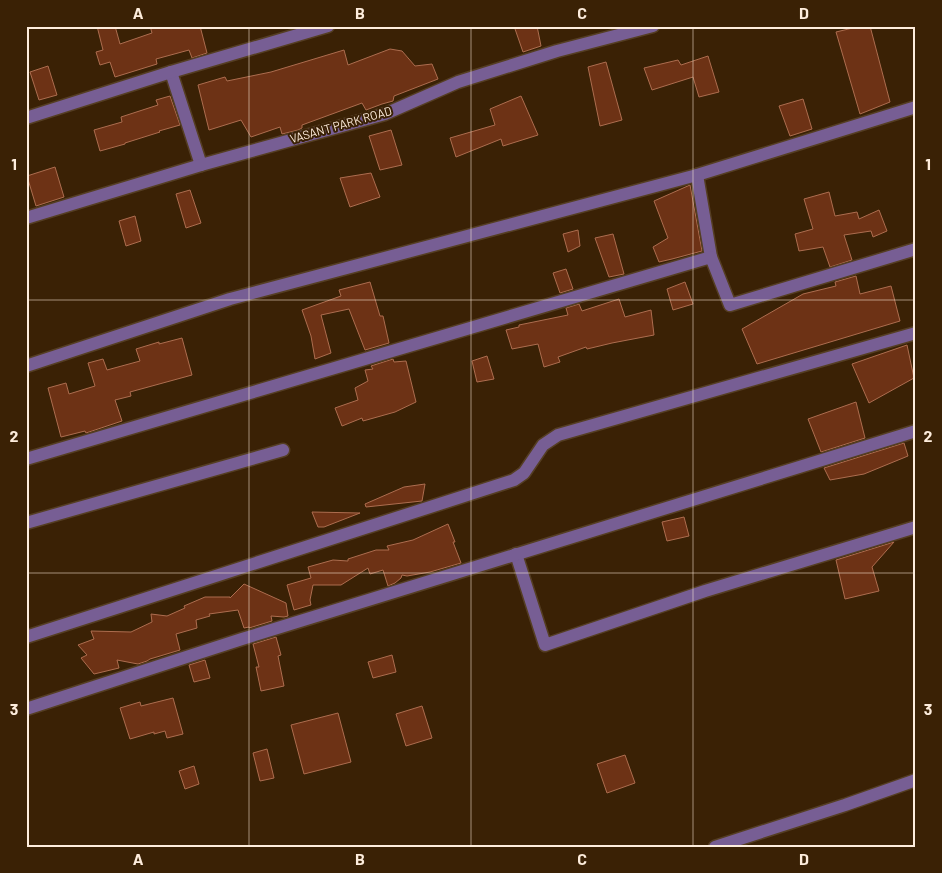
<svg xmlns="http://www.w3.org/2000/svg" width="942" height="873" font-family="Barlow,sans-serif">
<rect width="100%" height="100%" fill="#3a2105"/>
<!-- building -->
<g fill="#6d3215" stroke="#ad6d4f">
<path d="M97,26H115L120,44L152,33L150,26H200L207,53L192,58L189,50L156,59L157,64L115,77L110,62L100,65L96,52L103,50Z"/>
<path d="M514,26H537L541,46L523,52Z"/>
<path d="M861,26H870L890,102L860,114L836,32Z"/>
<path d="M390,49L402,51L415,66L432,64L438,79L394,96L393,101L382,104L366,110L362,103L302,125V128L298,130L282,134L280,127L251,137L241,120L209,130L198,85L225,77L227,81L271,72L344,50L348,65Z"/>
<path d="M708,56L719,92L699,97L693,77L652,90L644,68L678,60L681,65Z"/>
<path d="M606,62L622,120L600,126L588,67Z"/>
<path d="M48,66L57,95L39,100L30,72Z"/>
<path d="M170,96L180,125L159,131L160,132L125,143V144L100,151L94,130L122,122L121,117L158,105L156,100Z"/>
<path d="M521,96L538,135L503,146L501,139L456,157L450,138L495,125L490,109Z"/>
<path d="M803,99L812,129L790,136L779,106Z"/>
<path d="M391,130L402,165L380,170L369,136Z"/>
<path d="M55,167L64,197L36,206L27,176Z"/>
<path d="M371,173L380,197L350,207L340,178Z"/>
<path d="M690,185L702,251L672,259L659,262L653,247L668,238L654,201Z"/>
<path d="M190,190L201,223L186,228L176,194Z"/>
<path d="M829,192L835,216L857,212L859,219L879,210L887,231L873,237L871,231L844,235L852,260L830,267L823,247L799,251L795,234L813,229L804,199Z"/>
<path d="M135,216L141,241L126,246L119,221Z"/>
<path d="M578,230L580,246L568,252L563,234Z"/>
<path d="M613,234L624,274L609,277L595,238Z"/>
<path d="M566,269L573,289L560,293L553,273Z"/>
<path d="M856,276L860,294L891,286L900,321L757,364L742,329L803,294L836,286L835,282Z"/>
<path d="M370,282L380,316H383L389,343L365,350L349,309L321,315L331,353L315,359L311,336L302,310L341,296L339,290Z"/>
<path d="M685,282L693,304L673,310L667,289Z"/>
<path d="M619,299L625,317L651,310L654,335L612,343L587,349L586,347L558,357L560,362L544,367L538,344L512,349L506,330L519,327V325L568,315L566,308L579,304L582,311Z"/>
<path d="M182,338L192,375L130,392L131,396L115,400L122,421L86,433L85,431L61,437L48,388L66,383L69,394L95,386L88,363L103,359L107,370L140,361L136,349L159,342V344Z"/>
<path d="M907,345L914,378L869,403L852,364Z"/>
<path d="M487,356L494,379L477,382L472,361Z"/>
<path d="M393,359L394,362L406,361L416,402L395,412L363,421L362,418L342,426L335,408L358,400L355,388L368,381L365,370L373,369L371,366Z"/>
<path d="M856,402L865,438L821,452L808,419Z"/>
<path d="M904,443L908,456L864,474L830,480L824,468Z"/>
<path d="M425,484L422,501L366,507L365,504L404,487Z"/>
<path d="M312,512L360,513L324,527H318Z"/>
<path d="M684,517L689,536L667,541L662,522Z"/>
<path d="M448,524L455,542H453L461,563L430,572L407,576L402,575L401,578L395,583L388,586L383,570L370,574L368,568L341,585H313L310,600L311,605L294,610L287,585L311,578L308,567L333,560L348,561V559L376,550H389L387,546L413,540Z"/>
<path d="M894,542L872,567L879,591L845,599L836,560Z"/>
<path d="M244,584L286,603L288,616L284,617L271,616L272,621L249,628V627L244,628L238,610L209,614L210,616L196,620L197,628L176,634L180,650L150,659L147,661L138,664L117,660L119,668L94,674L81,658L87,655L78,645L94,639L91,631L131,632L152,622L151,614L167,616L185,608L184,606L205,597H230V598Z"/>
<path d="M276,637L281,655L278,656L284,686L261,691L256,667H259L253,644Z"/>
<path d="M392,655L396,672L373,678L368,662Z"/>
<path d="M205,660L210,678L194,682L189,665Z"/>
<path d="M173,698L183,734L167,738L165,731L154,734V732L130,739L120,708L140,702L141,706Z"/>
<path d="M422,706L432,738L406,746L396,714Z"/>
<path d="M338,713L351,762L304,774L291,725Z"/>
<path d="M267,749L274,778L260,781L253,753Z"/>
<path d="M625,755L635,783L607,793L597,764Z"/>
<path d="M194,766L199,784L185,789L179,771Z"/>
</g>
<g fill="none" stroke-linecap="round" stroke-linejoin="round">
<!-- minor casing -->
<g stroke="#553e23" stroke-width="15">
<g id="minor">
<path d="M171,72L201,165"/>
<path d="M26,118L171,72L328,26"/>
<path d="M697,175L711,257"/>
<path d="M26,218L201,165L385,114L458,82L557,51L653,26"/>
<path d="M26,366L230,299L697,175L916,107"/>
<path d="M26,459L711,257L730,305L916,249"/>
<path d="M26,523L283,450"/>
<path d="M516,554L545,645L705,591L916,527"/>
<path d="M26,637L514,480L524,473L543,445L558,435L916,333"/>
<path d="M26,709L242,639L916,431"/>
<path d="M715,847L845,805L916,780"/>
</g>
</g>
<!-- minor -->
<use href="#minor" stroke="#775e94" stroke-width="12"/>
</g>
<!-- grid -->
<path fill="none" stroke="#feeddd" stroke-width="1" stroke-opacity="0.55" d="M249,26V847M471,26V847M693,26V847M26,300H916M26,573H916"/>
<g text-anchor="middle" stroke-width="4" stroke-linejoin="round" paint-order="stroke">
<!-- street labels -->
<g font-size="12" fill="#feeddd" stroke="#3a2105">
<text transform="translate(341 125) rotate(-16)" y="4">VASANT PARK ROAD</text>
</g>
</g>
<!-- border -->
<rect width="942" height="873" fill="none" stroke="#3a2105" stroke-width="55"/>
<rect x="28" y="28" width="886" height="818" fill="none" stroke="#feeddd" stroke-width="2"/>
<g font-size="16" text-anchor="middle" font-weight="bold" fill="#feeddd">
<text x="138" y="19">A</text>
<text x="360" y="19">B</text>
<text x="582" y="19">C</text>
<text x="804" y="19">D</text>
<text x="14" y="170">1</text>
<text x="928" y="170">1</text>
<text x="14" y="442">2</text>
<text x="928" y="442">2</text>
<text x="14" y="715">3</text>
<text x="928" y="715">3</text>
<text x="138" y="865">A</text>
<text x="360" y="865">B</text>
<text x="582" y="865">C</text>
<text x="804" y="865">D</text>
</g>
</svg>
